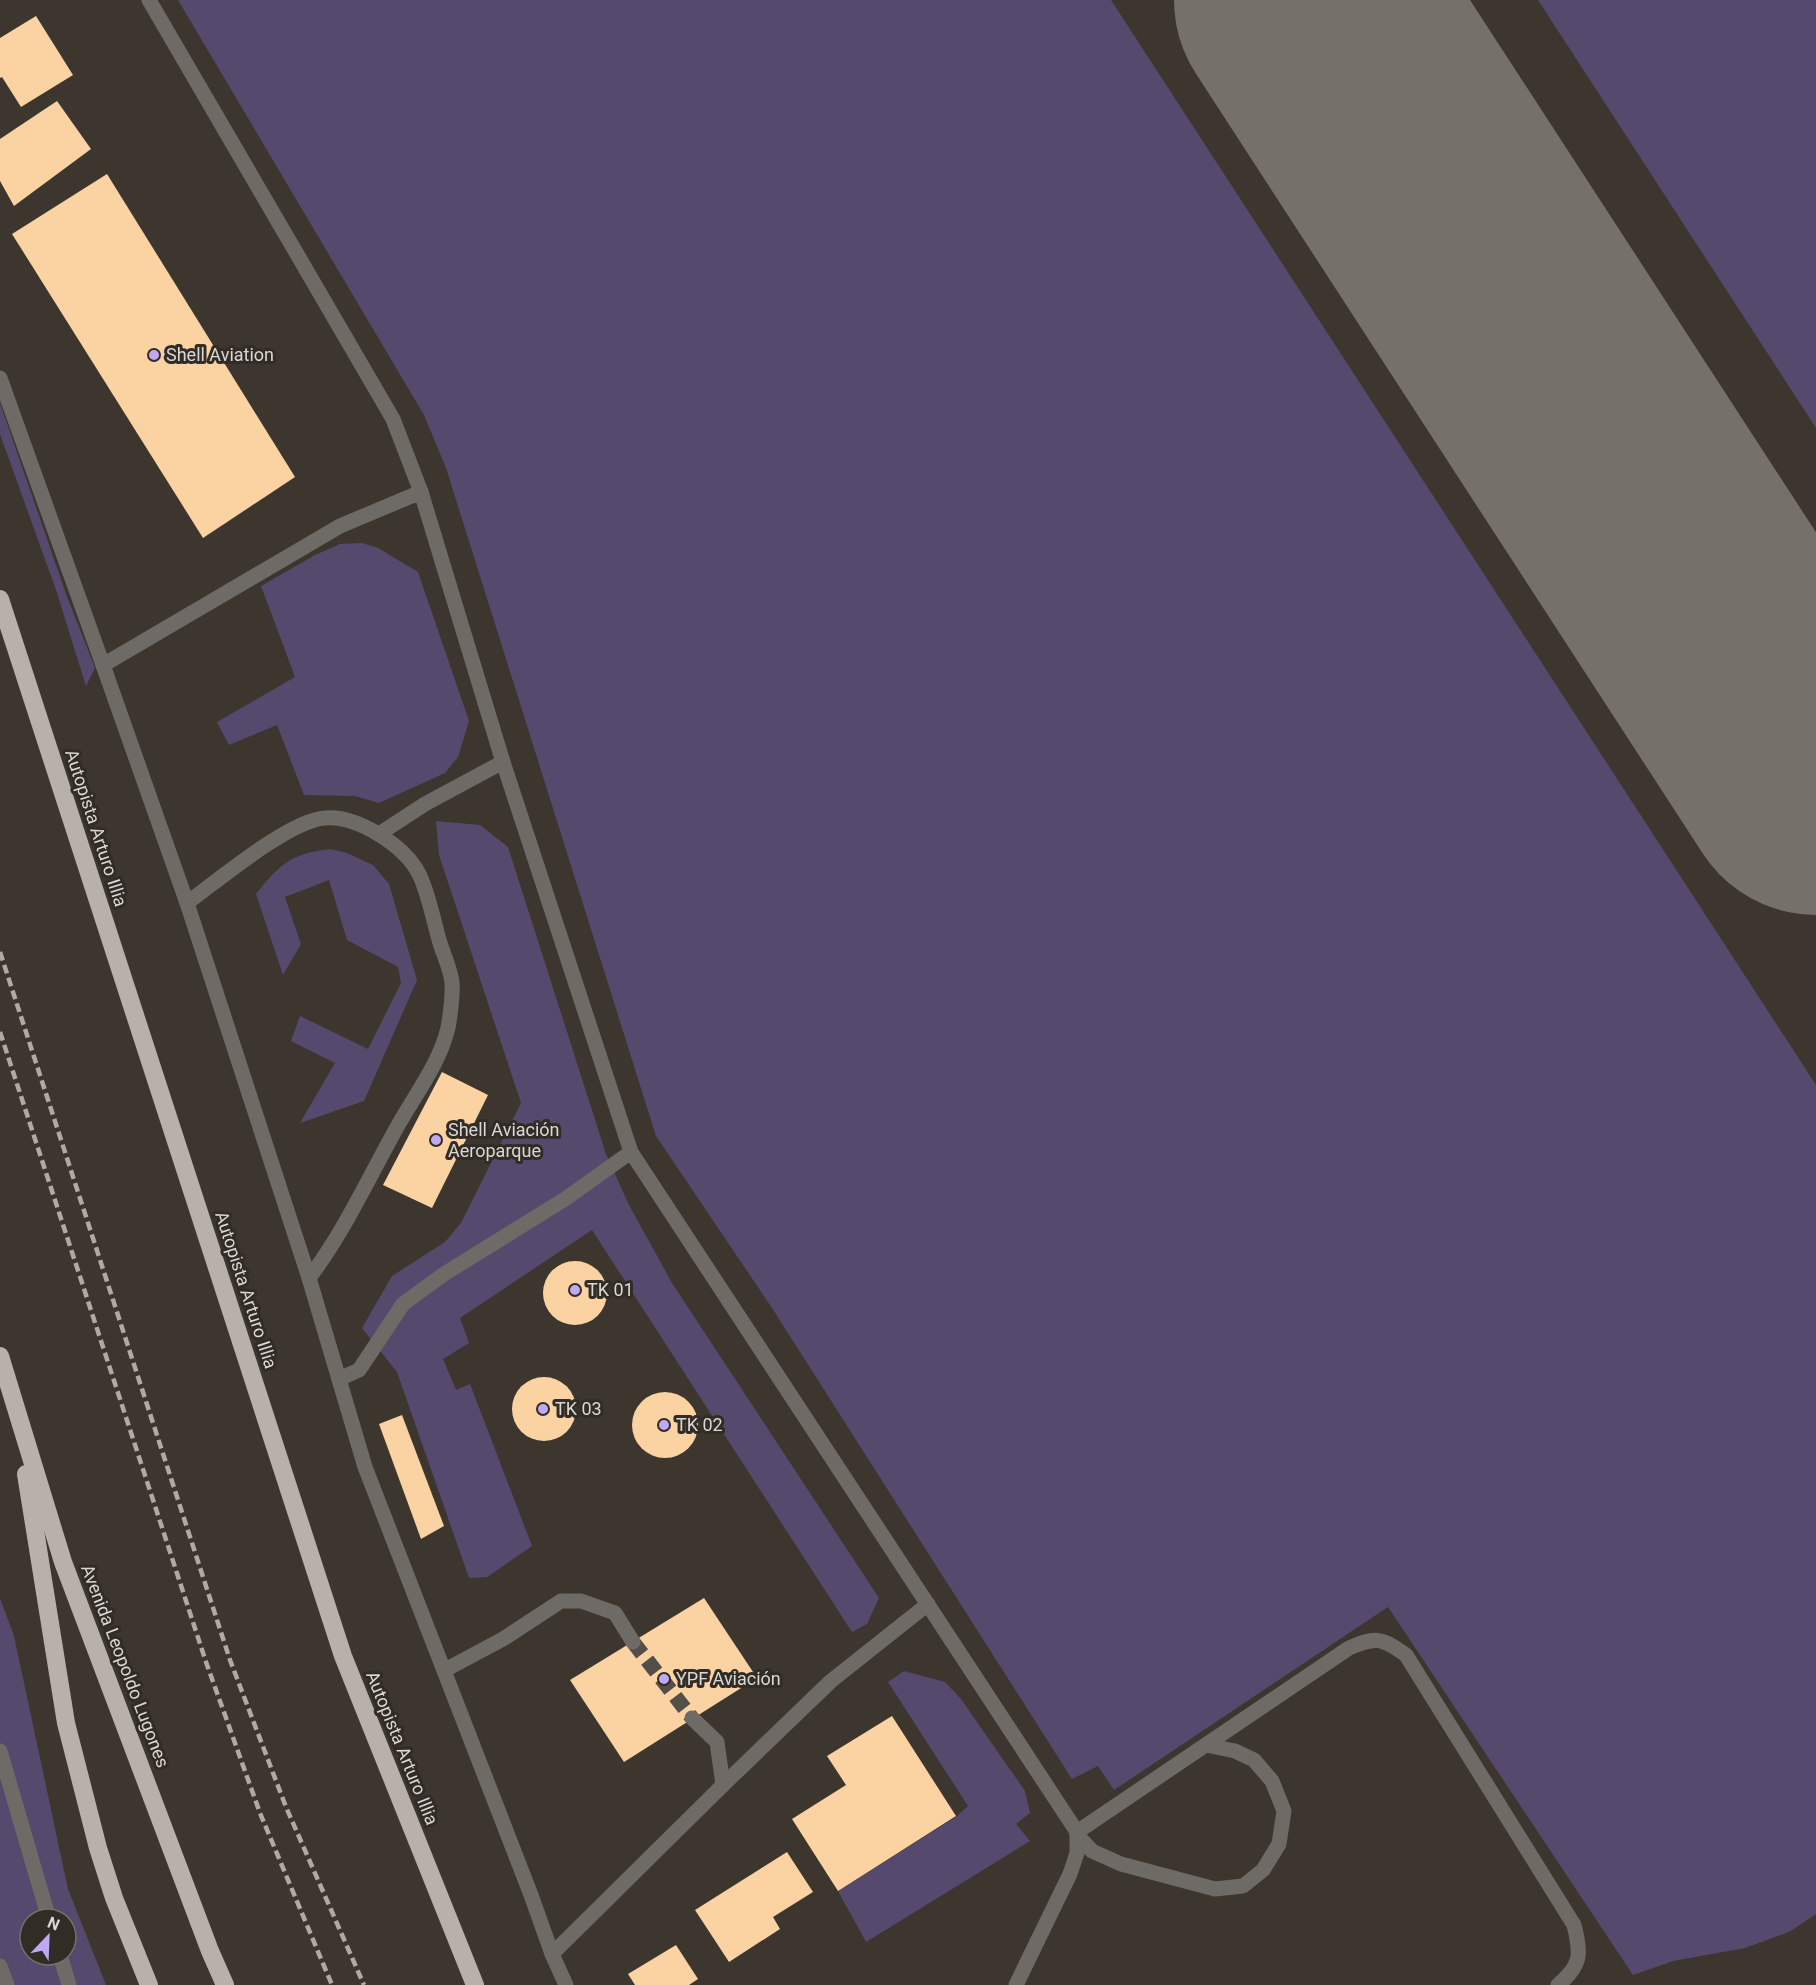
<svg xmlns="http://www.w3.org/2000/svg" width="1816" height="1985" font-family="Roboto,sans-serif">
<rect width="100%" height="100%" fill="#3c362f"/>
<!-- green -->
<g fill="#554a6d" fill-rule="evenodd">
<path d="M178,0H1111L1816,1085V1914L1789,1932L1745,1948L1673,1961L1633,1975L1388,1607L1114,1790L1098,1766L1072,1779L772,1308L656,1136L446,468L424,415Z"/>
<path d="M1538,0H1816V428Z"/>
<path d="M0,403L66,594L95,668L86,686L56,590L0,434Z"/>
<path d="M362,543L378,548L418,572L469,721L458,757L445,773L379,803L355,796L304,795L277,725L229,745L217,722L295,677L261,586L315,555L340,544Z"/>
<path d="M436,821L480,825L508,847L606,1154L629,1205L672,1283L879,1598L867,1624L852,1632L592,1230L460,1318L469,1343L443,1359L456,1390L470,1384L532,1546L487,1577L469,1578L397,1372L362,1328L392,1276L445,1242L461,1223L521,1103L439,855Z"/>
<path d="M330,849L347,853L373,865L389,884L417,980L364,1101L300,1123L335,1063L291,1041L300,1016L368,1049L401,983L398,967L347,940L329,880L285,897L301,944L283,975L256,894C281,863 291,854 330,849Z"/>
<path d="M0,1598L14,1636L68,1889L106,1985H0ZM30,1919H66V1955H30Z"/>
<path d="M904,1671L945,1682L961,1699L1025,1791L1030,1813L1016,1824L1030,1841L866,1942L838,1891L956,1817L968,1806L888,1682Z"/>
</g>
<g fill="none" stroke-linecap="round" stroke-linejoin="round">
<!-- runway -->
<path stroke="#76706a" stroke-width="270" d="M1309,0L1816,780"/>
</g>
<!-- building -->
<g fill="#fbd2a2">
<path d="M36,16L73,75L21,107L2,77L0,78V38Z"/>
<path d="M57,101L91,149L14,206L0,181V139Z"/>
<path d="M107,174L295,477L203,538L12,234Z"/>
<path d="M442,1072L488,1095L432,1208L383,1185Z"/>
<circle cx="575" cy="1293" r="32"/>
<circle cx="544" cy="1409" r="32"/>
<circle cx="665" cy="1425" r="33"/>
<path d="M402,1415L444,1526L421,1539L379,1424Z"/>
<path d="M704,1598L757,1678L624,1762L570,1680Z"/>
<path d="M892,1716L956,1816L838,1891L792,1819L846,1785L827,1756Z"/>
<path d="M787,1852L813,1892L773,1917L780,1929L729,1962L695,1910Z"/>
<path d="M676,1945L698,1979L689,1985H635L628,1974Z"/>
</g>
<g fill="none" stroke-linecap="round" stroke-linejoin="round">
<!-- minor-tunnel -->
<path stroke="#544e48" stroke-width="15" stroke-dasharray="15 8" stroke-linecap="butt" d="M633,1642L692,1718"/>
<!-- minor -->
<g stroke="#6e6b67" stroke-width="15">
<path d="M149,0L393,419L421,492"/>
<path d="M0,378L103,665"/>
<path d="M379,834L425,804L503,762"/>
<path d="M187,903C217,881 290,820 325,818C357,815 405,846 419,874C428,891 434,923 440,943C444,956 451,970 452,983C453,993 450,1017 448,1028C439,1065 414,1096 396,1129C368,1179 344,1232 309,1278"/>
<path d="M339,1379L359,1370L403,1304L444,1274L565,1199L631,1152"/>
<path d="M445,1670L503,1639L561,1601H581L615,1613L633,1642"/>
<path d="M692,1718L717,1742L723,1785"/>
<path d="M0,1751L49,1919"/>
<path d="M1077,1832L1349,1648C1376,1636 1382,1638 1406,1655L1574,1925C1581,1954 1582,1965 1558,1985"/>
<path d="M1077,1835L1092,1851L1121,1864L1215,1889L1243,1886L1263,1870L1279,1844L1284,1811L1272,1781L1254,1760L1235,1751L1206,1745"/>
<path d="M552,1954L723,1785L831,1681L928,1604"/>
<path d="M60,1955L69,1985"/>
<path d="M0,1966L7,1985"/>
<path d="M566,1985L552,1954L531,1895L365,1467L309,1278L187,903L103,665L340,526L421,492L503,762L631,1152L1077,1832V1853L1070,1874L1016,1985"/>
</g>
<!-- highway -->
<g stroke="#b8b1a9" stroke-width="18">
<path d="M0,599L343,1656L475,1985"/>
<path d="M0,1356L63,1562L210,1951L225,1985"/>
<path d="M26,1474L66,1723L98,1848L114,1898L149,1985"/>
</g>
<!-- rail -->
<g stroke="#afaaa6" stroke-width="4.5" stroke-dasharray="9 4.5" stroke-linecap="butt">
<path d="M0,952L230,1660L286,1807L364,1985"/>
<path d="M0,1032L206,1662L260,1813L332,1985"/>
</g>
</g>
<!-- markers -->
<g fill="#c0a8f3" stroke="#312c25" stroke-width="2">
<circle cx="154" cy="355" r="6"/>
<circle cx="436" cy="1140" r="6"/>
<circle cx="575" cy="1290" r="6"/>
<circle cx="543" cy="1409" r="6"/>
<circle cx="664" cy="1425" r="6"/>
<circle cx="664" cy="1679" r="6"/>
</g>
<g text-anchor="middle" stroke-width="6" stroke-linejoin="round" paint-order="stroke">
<!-- poi labels -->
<g font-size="18" fill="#dbd7d3" stroke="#312c25" text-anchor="start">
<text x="166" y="361">Shell Aviation</text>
<text x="448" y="1136">Shell Aviación<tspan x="448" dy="21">Aeroparque</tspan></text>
<text x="587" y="1296">TK 01</text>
<text x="555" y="1415">TK 03</text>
<text x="676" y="1431">TK 02</text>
<text x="676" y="1685">YPF Aviación</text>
</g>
<!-- street labels -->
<g font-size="18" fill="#dbd7d3" stroke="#312c25">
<text transform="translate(96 828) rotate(72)" y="6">Autopista Arturo Illia</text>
<text transform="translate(246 1290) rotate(72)" y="6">Autopista Arturo Illia</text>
<text transform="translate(125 1666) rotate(69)" y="6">Avenida Leopoldo Lugones</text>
<text transform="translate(402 1748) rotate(68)" y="6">Autopista Arturo Illia</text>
</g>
</g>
<!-- north arrow -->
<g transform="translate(48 1937) rotate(23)"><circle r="28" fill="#312c25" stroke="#75706b" stroke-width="1.5"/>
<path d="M0-4.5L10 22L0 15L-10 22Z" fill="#c0a8f3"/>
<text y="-9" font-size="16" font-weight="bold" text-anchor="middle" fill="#dbd7d3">N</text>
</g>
</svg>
